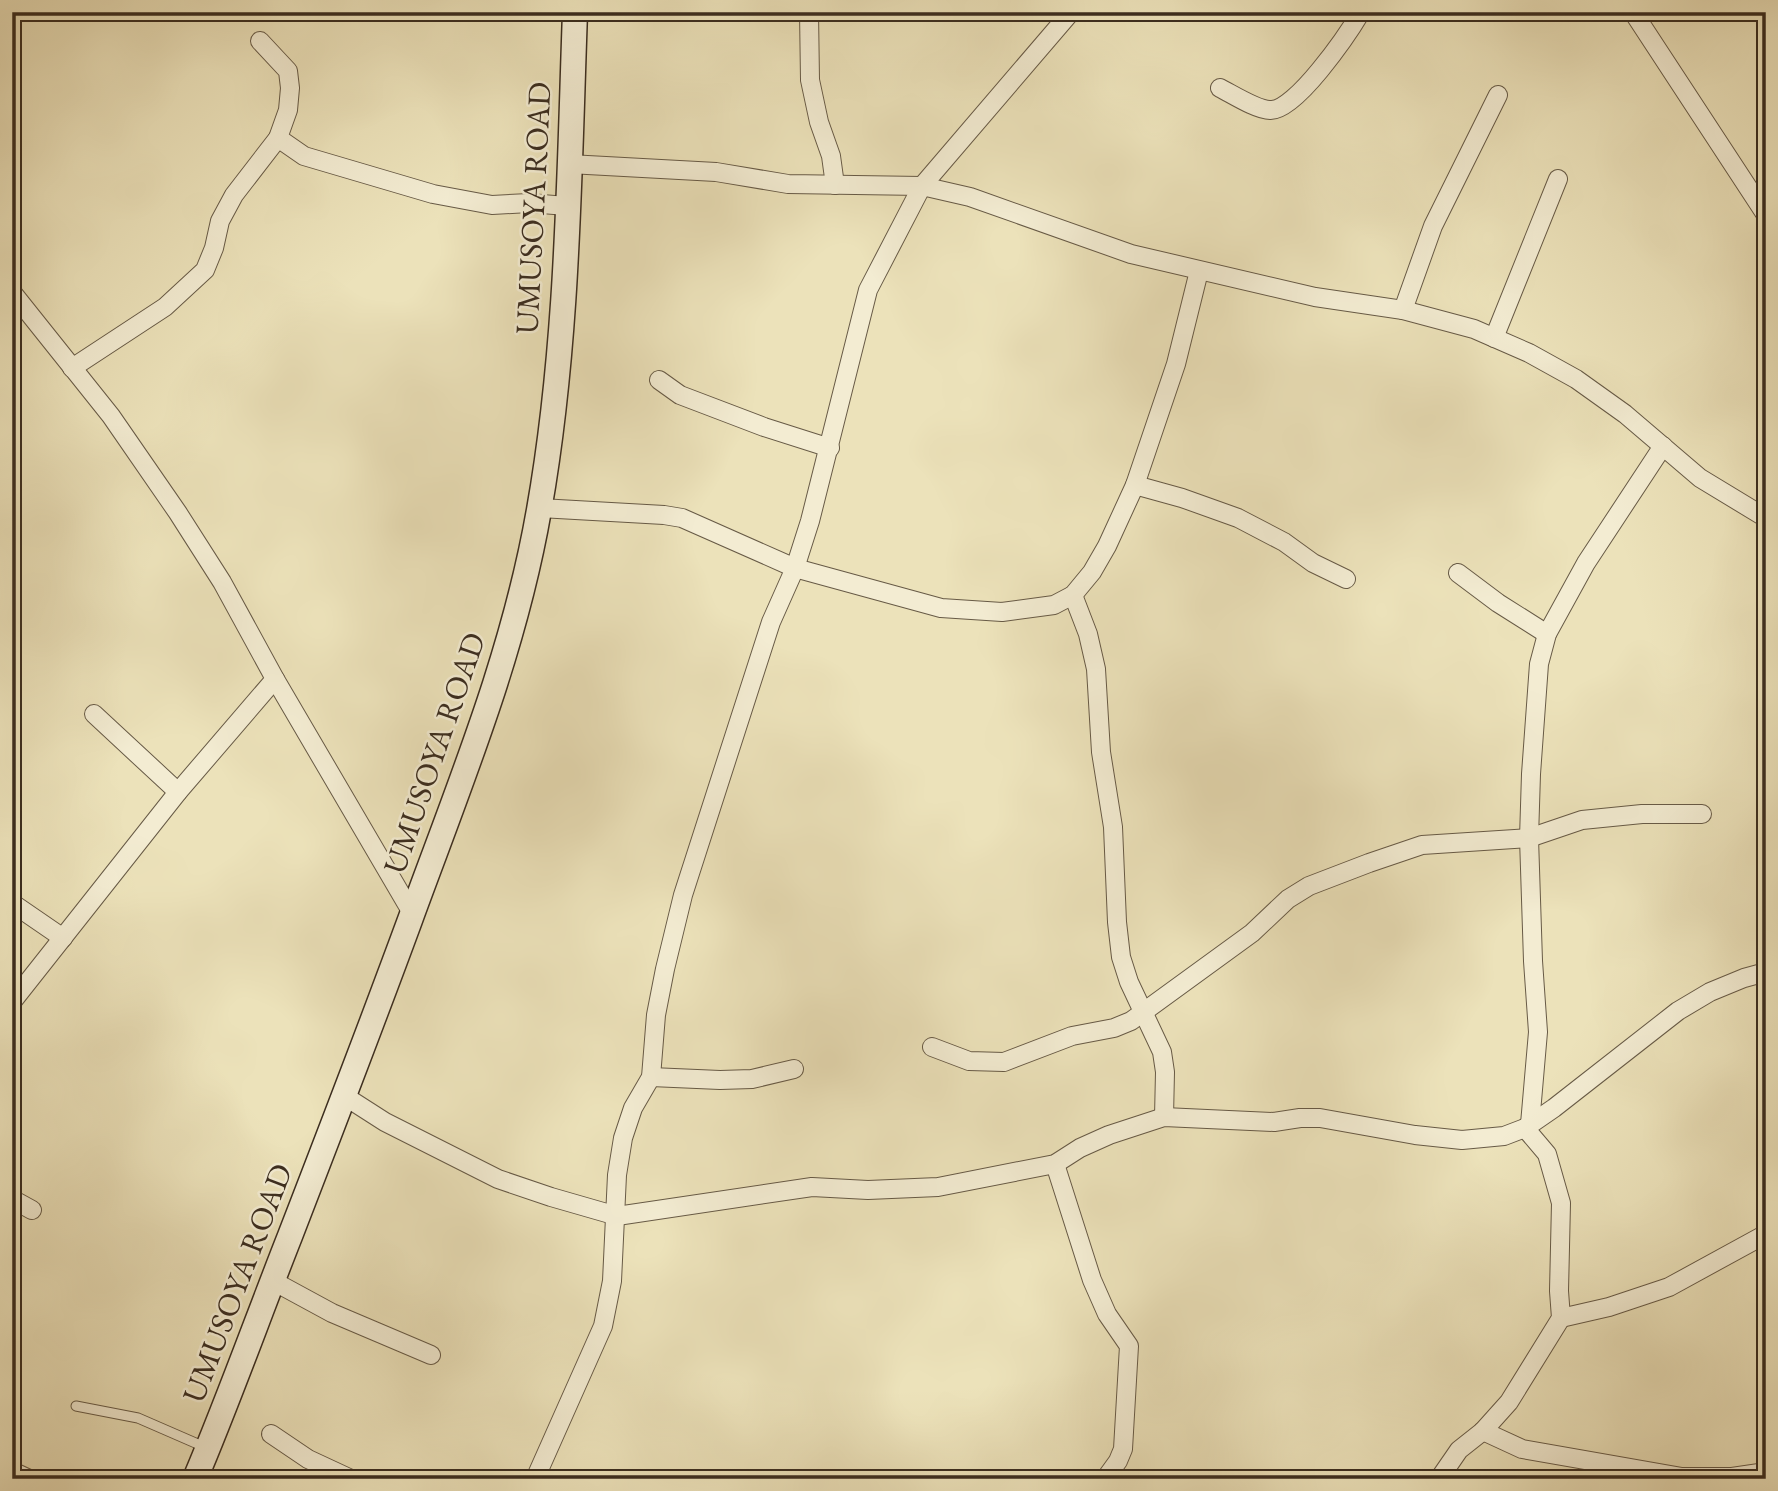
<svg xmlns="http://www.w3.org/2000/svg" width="1778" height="1491" font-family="'EB Garamond',serif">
<rect width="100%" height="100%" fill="#ece2ba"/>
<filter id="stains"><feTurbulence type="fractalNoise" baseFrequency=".00286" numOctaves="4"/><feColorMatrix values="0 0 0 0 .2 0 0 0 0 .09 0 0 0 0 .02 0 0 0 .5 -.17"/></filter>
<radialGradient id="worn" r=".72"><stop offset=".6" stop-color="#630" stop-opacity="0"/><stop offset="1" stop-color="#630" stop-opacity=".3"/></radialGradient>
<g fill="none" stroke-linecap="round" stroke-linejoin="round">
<!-- lane casing -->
<g stroke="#675a46" stroke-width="11">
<g id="lane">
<path d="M76,1406L138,1418L207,1448"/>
<path d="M12,1466L40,1479"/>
</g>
</g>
<!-- street casing -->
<g stroke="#675a46" stroke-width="20">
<g id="street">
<path d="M809,12L810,80L819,122L831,156L835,185"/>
<path d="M1633,12L1766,215"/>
<path d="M1220,88C1232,94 1257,110 1270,110C1295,112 1348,34 1361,12"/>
<path d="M278,138L304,156L433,194L492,205L529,203L567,206"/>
<path d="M569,164L716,172L788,184L922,186L970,197L1131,254L1315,297L1403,310L1474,329L1529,353L1576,379L1625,414L1700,478L1766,518"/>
<path d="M12,292L111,416L178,513L222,582L275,679L412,913"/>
<path d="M1403,310L1433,226L1498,95"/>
<path d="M1494,338L1558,179"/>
<path d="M72,368L165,307L205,270L214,248L220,221L234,195L278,138L288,110L290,88L288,71L260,41"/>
<path d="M659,380L680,395L764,427L830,448"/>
<path d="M1135,485L1182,498L1238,518L1284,542L1313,563L1346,579"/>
<path d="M540,508L664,515L682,518L795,568L941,608L1002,612L1054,605L1073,595L1092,572L1107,546L1135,485L1176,364L1199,271"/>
<path d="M1458,573L1498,603L1547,634"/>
<path d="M1073,595L1088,634L1096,669L1101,752L1113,827L1117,922L1121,957L1129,982L1162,1052L1165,1072L1164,1117"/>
<path d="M94,714L178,792"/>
<path d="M12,903L63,938"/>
<path d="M12,1002L178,792L275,679"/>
<path d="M932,1047L969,1061L1004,1062L1072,1036L1114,1028L1131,1021L1252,933L1288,899L1309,886L1369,863L1422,845L1529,838L1582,820L1642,814H1702"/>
<path d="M651,1077L720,1080L752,1079L794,1069"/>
<path d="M346,1097L385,1122L498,1179L551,1197L617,1216L812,1187L868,1190L938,1187L1055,1164L1080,1148L1109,1135L1164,1117L1274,1122L1300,1118H1320L1415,1135L1462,1140L1504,1136L1525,1128L1554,1108L1678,1011L1710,992L1744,978L1766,972"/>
<path d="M1530,1124L1538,1032L1533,961L1529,838L1531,774L1539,664L1547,634L1586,563L1663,446"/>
<path d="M1055,1164L1092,1280L1107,1314L1129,1346L1123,1449L1118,1461L1105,1479"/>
<path d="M12,1199L32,1210"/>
<path d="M273,1281L332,1313L431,1355"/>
<path d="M1561,1318L1609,1307L1669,1287L1766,1234"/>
<path d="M1483,1431L1522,1449L1682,1477H1732L1766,1472"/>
<path d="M271,1434L308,1459L351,1479"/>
<path d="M535,1479L603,1326L612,1281L617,1175L623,1138L633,1108L651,1077L656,1015L665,969L683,895L771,622L795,568L810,521L868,290L922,186L1071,12"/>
<path d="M1439,1479L1459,1450L1483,1431L1509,1402L1561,1318L1559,1291L1561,1203L1547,1154L1525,1128"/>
</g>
</g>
<!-- secondary casing -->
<g stroke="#3b2d1f" stroke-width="27">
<path id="secondary" d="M195,1479C229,1399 258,1317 290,1236C331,1130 371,1026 410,920C460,783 514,654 539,510C568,346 569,178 575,12"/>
</g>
<!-- lane -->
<use href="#lane" stroke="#f3ecd2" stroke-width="9"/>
<!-- street -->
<use href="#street" stroke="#f3ecd2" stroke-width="18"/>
<!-- secondary -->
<use href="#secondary" stroke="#f3ecd2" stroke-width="24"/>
</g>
<g text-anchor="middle" stroke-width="5" stroke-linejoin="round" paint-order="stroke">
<!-- street labels -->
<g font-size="32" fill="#3b2d1f" stroke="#f3ecd2">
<text transform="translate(533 208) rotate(-87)" y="11">UMUSOYA ROAD</text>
<text transform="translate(434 753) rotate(-71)" y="11">UMUSOYA ROAD</text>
<text transform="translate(237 1283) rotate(-69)" y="11">UMUSOYA ROAD</text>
</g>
</g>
<!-- margin -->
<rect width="1778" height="1491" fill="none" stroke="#ece2ba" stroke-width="42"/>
<rect x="14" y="14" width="1750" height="1463" fill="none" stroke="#3b2d1f" stroke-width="3.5"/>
<rect x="21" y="21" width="1736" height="1449" fill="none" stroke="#3b2d1f" stroke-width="2"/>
<rect width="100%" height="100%" filter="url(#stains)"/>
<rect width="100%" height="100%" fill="url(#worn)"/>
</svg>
